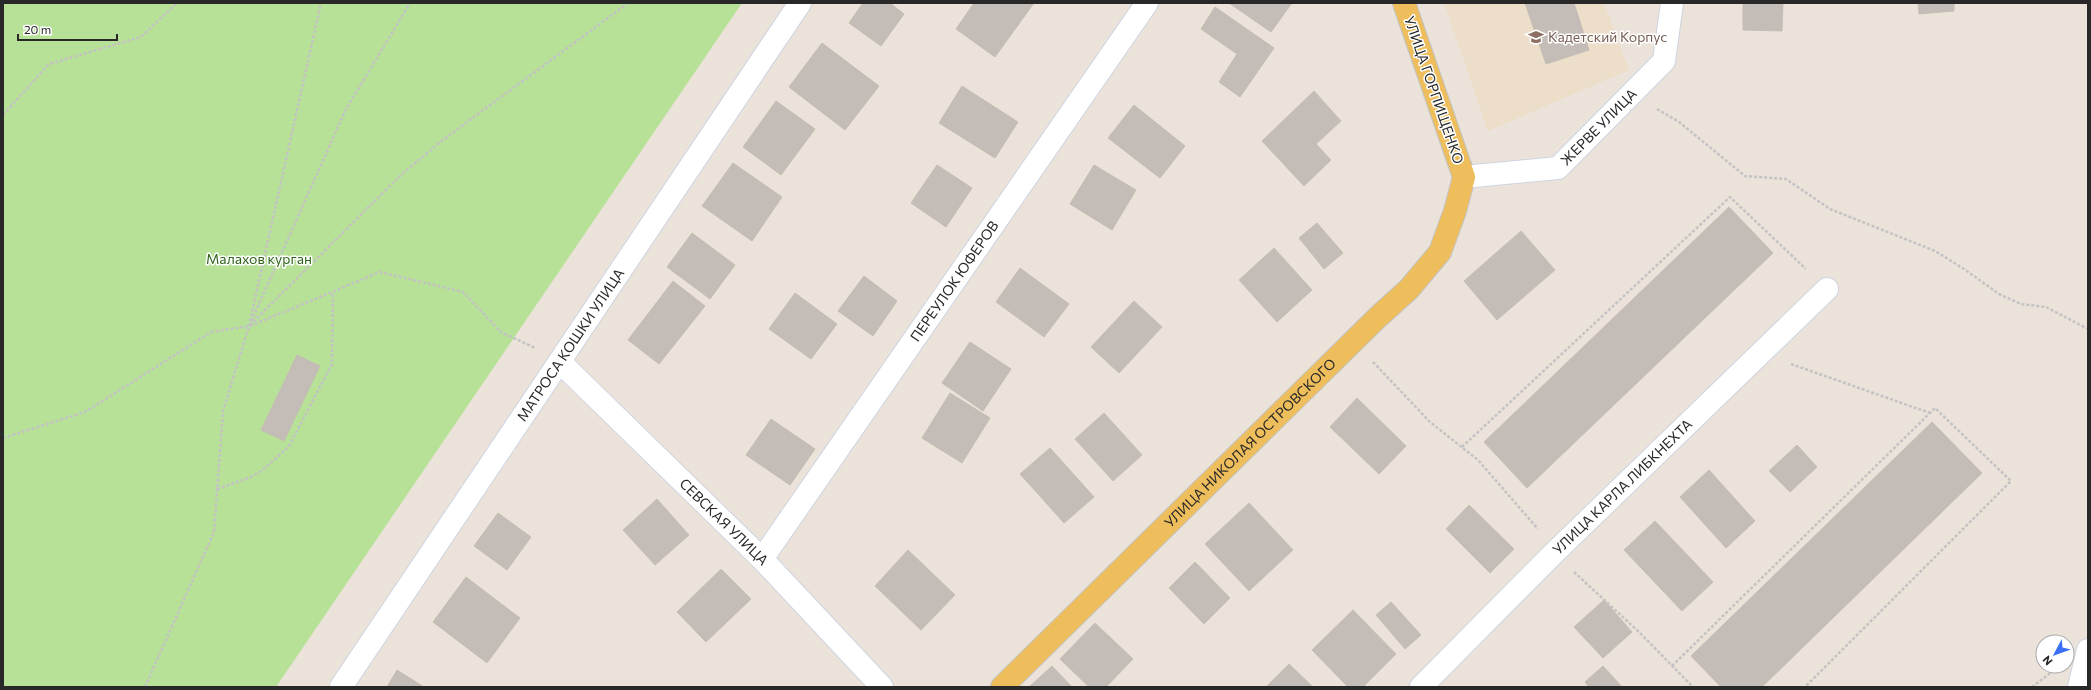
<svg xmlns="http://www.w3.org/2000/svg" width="2091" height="690" font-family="Commissioner,sans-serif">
<rect width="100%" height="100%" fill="#ebe2da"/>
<!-- education -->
<path fill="#ecdec9" d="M1444,3H1604L1629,70L1488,131Z"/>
<!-- green -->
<path fill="#b7e197" d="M3,3H742L276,687H3Z"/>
<!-- building -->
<g fill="#c3bcb7" stroke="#c6beb4">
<path d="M863,3H890L904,14L881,46L849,23Z"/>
<path d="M974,3H1034L995,57L956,29Z"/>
<path d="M1229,3H1292L1271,32Z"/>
<path d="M1525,3H1574L1589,50L1546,64Z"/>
<path d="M1743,3H1783L1782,31L1743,30Z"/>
<path d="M1918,3H1954V11L1919,14Z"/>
<path d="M1215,7L1274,48L1240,97L1219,82L1237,54L1201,29Z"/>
<path d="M822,43L879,86L845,130L789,87Z"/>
<path d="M962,86L1018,122L995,158L939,123Z"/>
<path d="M1314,91L1341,121L1316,144L1331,160L1304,186L1262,141Z"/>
<path d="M776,101L815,129L781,175L743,147Z"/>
<path d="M1134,105L1185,146L1160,178L1108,138Z"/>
<path d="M733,163L782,197L752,241L702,206Z"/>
<path d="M937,165L972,188L946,227L911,203Z"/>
<path d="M1094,165L1136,190L1112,230L1070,204Z"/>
<path d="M1729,207L1773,253L1527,488L1484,442Z"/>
<path d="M1317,223L1343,253L1324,269L1299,238Z"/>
<path d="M1521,231L1555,270L1497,320L1464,281Z"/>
<path d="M692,233L735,265L710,299L667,267Z"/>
<path d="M1274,248L1312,290L1277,322L1239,280Z"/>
<path d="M1020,268L1069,304L1044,337L996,302Z"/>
<path d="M864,276L897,301L873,336L838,311Z"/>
<path d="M673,281L705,306L659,364L628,340Z"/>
<path d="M795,293L837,324L811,359L769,329Z"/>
<path d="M1134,301L1162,327L1119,373L1091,347Z"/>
<path d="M970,342L1011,369L983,411L942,383Z"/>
<path d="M297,355L320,366L284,441L261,430Z"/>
<path d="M950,393L990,418L962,463L922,438Z"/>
<path d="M1357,398L1406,446L1379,474L1330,427Z"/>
<path d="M1104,413L1142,455L1113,481L1075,439Z"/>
<path d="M771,419L815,449L790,485L746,455Z"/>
<path d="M1932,422L1982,473L1762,687H1721L1691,656Z"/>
<path d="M1797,445L1817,467L1790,492L1769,471Z"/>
<path d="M1050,448L1094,497L1064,523L1020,474Z"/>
<path d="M1709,470L1755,521L1726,548L1680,497Z"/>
<path d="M657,499L689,535L655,565L623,530Z"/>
<path d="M1249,503L1293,550L1249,591L1205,544Z"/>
<path d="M1469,505L1514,549L1490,573L1446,529Z"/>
<path d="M498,513L531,537L507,570L474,546Z"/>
<path d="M1655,521L1713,582L1682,611L1624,550Z"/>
<path d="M908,550L955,595L921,630L875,586Z"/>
<path d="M1195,562L1230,598L1204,624L1169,588Z"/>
<path d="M721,569L751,599L706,642L677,612Z"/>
<path d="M466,577L520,618L487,663L433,622Z"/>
<path d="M1604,600L1632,632L1603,658L1574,627Z"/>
<path d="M1391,602L1421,635L1405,649L1376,615Z"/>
<path d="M1353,610L1396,654L1363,687H1348L1312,650Z"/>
<path d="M1095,623L1133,659L1106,687H1089L1060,659Z"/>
<path d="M1289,664L1313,687H1266Z"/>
<path d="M1052,666L1072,687H1029Z"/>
<path d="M1603,666L1622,687H1589L1585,682Z"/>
<path d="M397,670L424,687H387Z"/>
</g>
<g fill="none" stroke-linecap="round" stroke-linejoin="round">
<!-- minor casing -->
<g stroke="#cfd4e1" stroke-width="24">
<g id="minor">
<path id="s1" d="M1464,177L1558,168L1664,61L1672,3"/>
<path id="s2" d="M560,362L762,559L882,687"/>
<path id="s3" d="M762,559L1147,3"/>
<path id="s4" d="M341,687L800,3"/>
<path id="s5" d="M1421,687L1553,554L1827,289"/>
<path d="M2079,687L2088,650"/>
</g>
</g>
<!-- major casing -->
<g stroke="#c3c3c3" stroke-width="24">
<g id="major">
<path id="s6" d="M1002,687L1378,317L1409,289L1440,252L1455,211L1464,177L1404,3"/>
</g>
</g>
<!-- path -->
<g stroke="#c3c3c3" stroke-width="2.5" stroke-dasharray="3 2" stroke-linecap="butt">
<path d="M1657,109L1679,122L1745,176L1786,179L1830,209L1935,251L1964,269L1999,294L2021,304L2046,307L2088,329"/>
<path d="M3,115L49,64L141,37L177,3"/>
<path d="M250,321L321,3"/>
<path d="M250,326L380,272L463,292L501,332L535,348"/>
<path d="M1373,362L1430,422L1478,460L1538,529"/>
<path d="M1791,364L1930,413"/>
<path d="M3,438L85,412L211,332L249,326L403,173L443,140L628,3"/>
<path d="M1462,447L1730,197L1806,269"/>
<path d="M217,489L251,477L263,470L289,446L332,364L333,292"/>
<path d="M1574,572L1639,632L1693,687"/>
<path d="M1672,666L1935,408L2011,481L1805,687"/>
<path d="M145,687L214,532L223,411L249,326L346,109L410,3"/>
<path d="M2032,687L2053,671"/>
</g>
<!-- minor -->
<use href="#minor" stroke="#fff" stroke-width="22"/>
<!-- major -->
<use href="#major" stroke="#eebe5c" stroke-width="22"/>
</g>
<!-- icons -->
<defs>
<g id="school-bare" transform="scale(1.2)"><path d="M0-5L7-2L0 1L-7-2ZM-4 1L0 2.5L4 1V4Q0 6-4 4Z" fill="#8d6e63" stroke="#fff" stroke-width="2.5" paint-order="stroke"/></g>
</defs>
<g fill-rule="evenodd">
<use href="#school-bare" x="1536" y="37"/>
</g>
<g text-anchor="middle" stroke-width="3" stroke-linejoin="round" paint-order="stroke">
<!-- education labels -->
<g font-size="14" fill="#785e54" stroke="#fff" text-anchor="start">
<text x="1548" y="42">Кадетский Корпус</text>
</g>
<!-- street labels -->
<g font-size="14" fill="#282828" stroke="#fff">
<text transform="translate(1434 90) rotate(71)" y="5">УЛИЦА ГОРПИЩЕНКО</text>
<text dy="5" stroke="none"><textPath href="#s1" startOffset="152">ЖЕРВЕ УЛИЦА</textPath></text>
<text dy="5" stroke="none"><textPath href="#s3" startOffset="338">ПЕРЕУЛОК ЮФЕРОВ</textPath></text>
<text dy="5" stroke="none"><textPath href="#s4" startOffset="412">МАТРОСА КОШКИ УЛИЦА</textPath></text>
<text dy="5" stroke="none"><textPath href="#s6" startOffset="348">УЛИЦА НИКОЛАЯ ОСТРОВСКОГО</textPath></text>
<text dy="5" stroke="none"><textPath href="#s5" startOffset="284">УЛИЦА КАРЛА ЛИБКНЕХТА</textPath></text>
<text dy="5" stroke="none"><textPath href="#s2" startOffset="229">СЕВСКАЯ УЛИЦА</textPath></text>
</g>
<!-- park labels -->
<g font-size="14" fill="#30631a" stroke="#fff">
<text x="259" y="264">Малахов курган</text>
</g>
</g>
<!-- border -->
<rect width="2091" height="690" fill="none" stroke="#282828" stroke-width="8"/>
<!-- north arrow -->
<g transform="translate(2055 654) rotate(229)"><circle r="19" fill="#ffffff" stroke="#a9a9a9"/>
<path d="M0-3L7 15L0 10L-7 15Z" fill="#3b70f6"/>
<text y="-6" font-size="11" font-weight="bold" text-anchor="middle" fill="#282828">N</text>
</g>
<!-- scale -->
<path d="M18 34v6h99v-6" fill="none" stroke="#282828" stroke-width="2"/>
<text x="24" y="34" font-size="12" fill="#282828" stroke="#ffffff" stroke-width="3" paint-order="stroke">20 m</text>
</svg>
